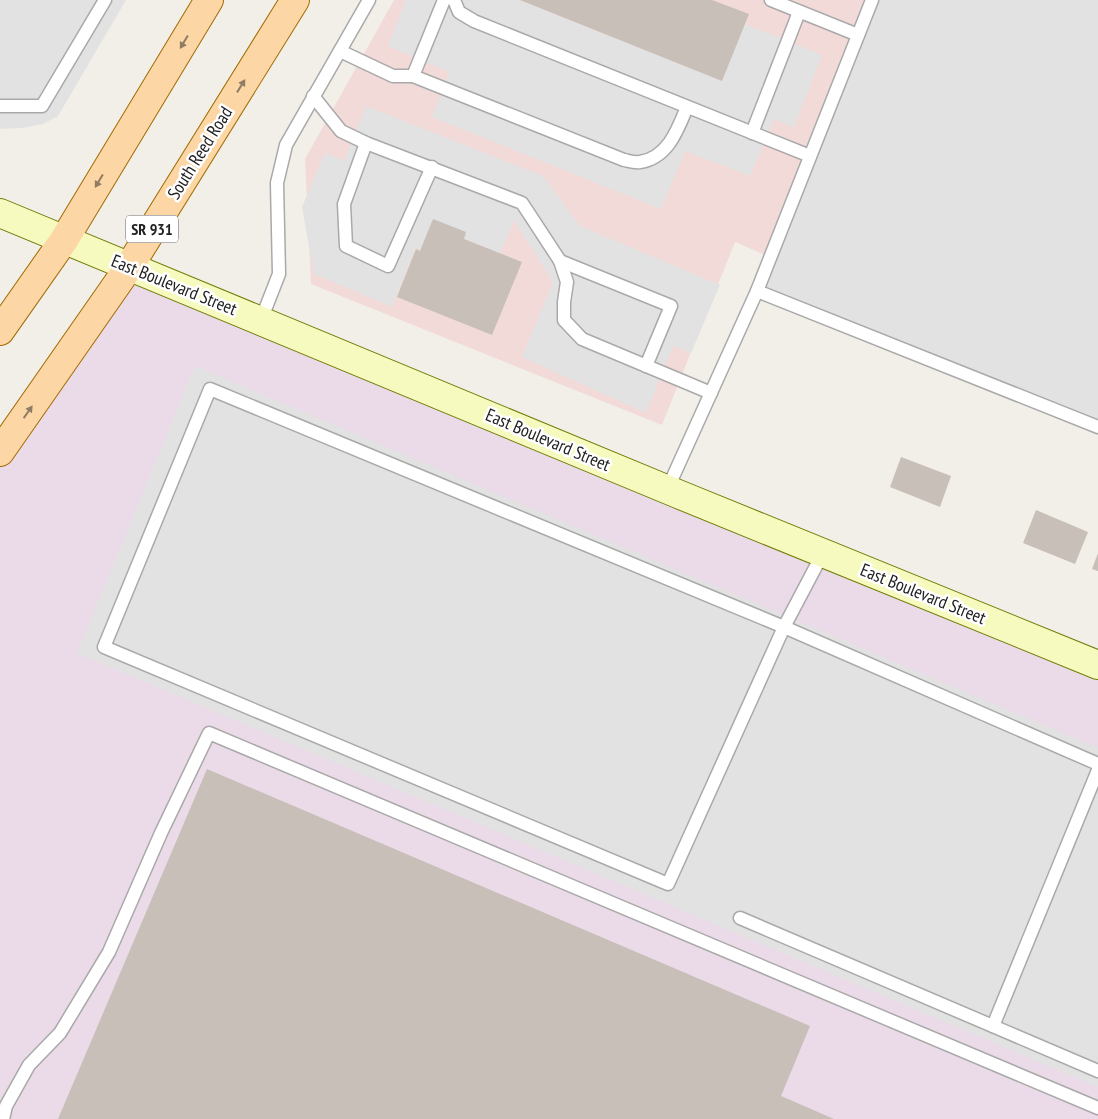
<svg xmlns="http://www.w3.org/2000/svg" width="1098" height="1119" font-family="'PT Sans Narrow',sans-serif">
<rect width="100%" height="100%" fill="#f2efe9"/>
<!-- commercial -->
<path fill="#f2dad9" d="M394,0H1098V397L735,242L662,425L311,284L305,159Z"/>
<!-- industrial -->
<path fill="#ebdbe8" d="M129,267L1098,662V1119H0V446Z"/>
<!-- parking -->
<g fill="#e2e2e2">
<path d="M0,0H126L58,116L43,124L22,128L0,129Z"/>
<path d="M406,0H519L722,81L745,24L822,55L794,127L774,119L750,176L685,151L661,209L432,117L449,72L388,46Z"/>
<path d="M872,0H1098V427L757,291Z"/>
<path d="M366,106L543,176L580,226L720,285L691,353L673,346L646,413L522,357L553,282L514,220L500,253L464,239L466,232L420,251L415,249L392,307L314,274L302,207L325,153L344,161Z"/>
<path d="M195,366L1098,748V1087L77,653Z"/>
</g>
<!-- building -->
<g fill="#c7bfb8">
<path d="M520,0H712L749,14L722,81Z"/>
<path d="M433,219L466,232L464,239L522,262L492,335L397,297L416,249L420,251Z"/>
<path d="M901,457L951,476L940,507L890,487Z"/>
<path d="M1036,510L1088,532L1075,564L1023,543Z"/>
<path d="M1098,553V571L1092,569Z"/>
<path d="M207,769L810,1026L781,1096L834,1119H58Z"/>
</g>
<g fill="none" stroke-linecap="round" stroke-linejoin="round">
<!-- service casing -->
<g stroke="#a9a9a9" stroke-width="15">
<g id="service">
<path d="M454,0L459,12L474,21L810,156"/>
<path d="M771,0L858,35"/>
<path d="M340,51L393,76H413L624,160C629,161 635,163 640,162C668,158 678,129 687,107"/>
<path d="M413,76L444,0"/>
<path d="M313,96L341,131L366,143L522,203L560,261L567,282L564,302V320L582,339L711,393"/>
<path d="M0,106H42L105,0"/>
<path d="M752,133L799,12"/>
<path d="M366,143L344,204L346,246L388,266L432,167"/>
<path d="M560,261L671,306L646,366"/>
<path d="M757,291L1098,427"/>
<path d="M261,320L279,274L277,183L286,145L369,0"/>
<path d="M667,490L757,291L872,0"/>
<path d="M823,553L784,627L668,884L104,647L210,389L784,627L1098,764"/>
<path d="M740,918L1098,1071"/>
<path d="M993,1026L1098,770"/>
<path d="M3,1119L6,1106L29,1065L60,1033L109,952L161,833L209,733L1098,1108"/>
</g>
</g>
<!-- secondary casing -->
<g stroke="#707d05" stroke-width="30">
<path id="secondary" d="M0,213L678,494L1098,665"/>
</g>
<!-- primary casing -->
<g stroke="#a06b00" stroke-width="30">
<g id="primary">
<path d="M0,331L64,240L209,0"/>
<path d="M0,452L129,267L295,0"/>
</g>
</g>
<!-- service -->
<use href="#service" stroke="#fff" stroke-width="12"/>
<!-- secondary -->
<use href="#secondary" stroke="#f7fabf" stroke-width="28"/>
<!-- primary -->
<use href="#primary" stroke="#fcd6a4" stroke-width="28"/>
</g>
<!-- one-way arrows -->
<defs><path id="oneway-solid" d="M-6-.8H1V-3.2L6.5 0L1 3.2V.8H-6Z" transform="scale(1.25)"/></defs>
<g fill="#8f7c63">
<use href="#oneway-solid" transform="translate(184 42) rotate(121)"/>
<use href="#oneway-solid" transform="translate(241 86) rotate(-58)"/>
<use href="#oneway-solid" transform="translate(99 181) rotate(121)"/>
<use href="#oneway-solid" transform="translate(28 412) rotate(-55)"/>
</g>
<g text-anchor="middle" stroke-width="5" stroke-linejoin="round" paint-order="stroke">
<!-- shield labels -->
<rect fill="#fff" stroke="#646464" stroke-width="1" x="126" y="215.5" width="52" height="27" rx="4"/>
<g font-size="16" font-weight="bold" fill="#222">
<text x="152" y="235">SR 931</text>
</g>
<!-- street labels -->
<g font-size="18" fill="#222" stroke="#fff">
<text transform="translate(200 153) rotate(-58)" y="6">South Reed Road</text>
<text transform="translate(174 285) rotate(22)" y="6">East Boulevard Street</text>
<text transform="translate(548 440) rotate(23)" y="6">East Boulevard Street</text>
<text transform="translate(923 594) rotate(22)" y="6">East Boulevard Street</text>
</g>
</g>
</svg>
